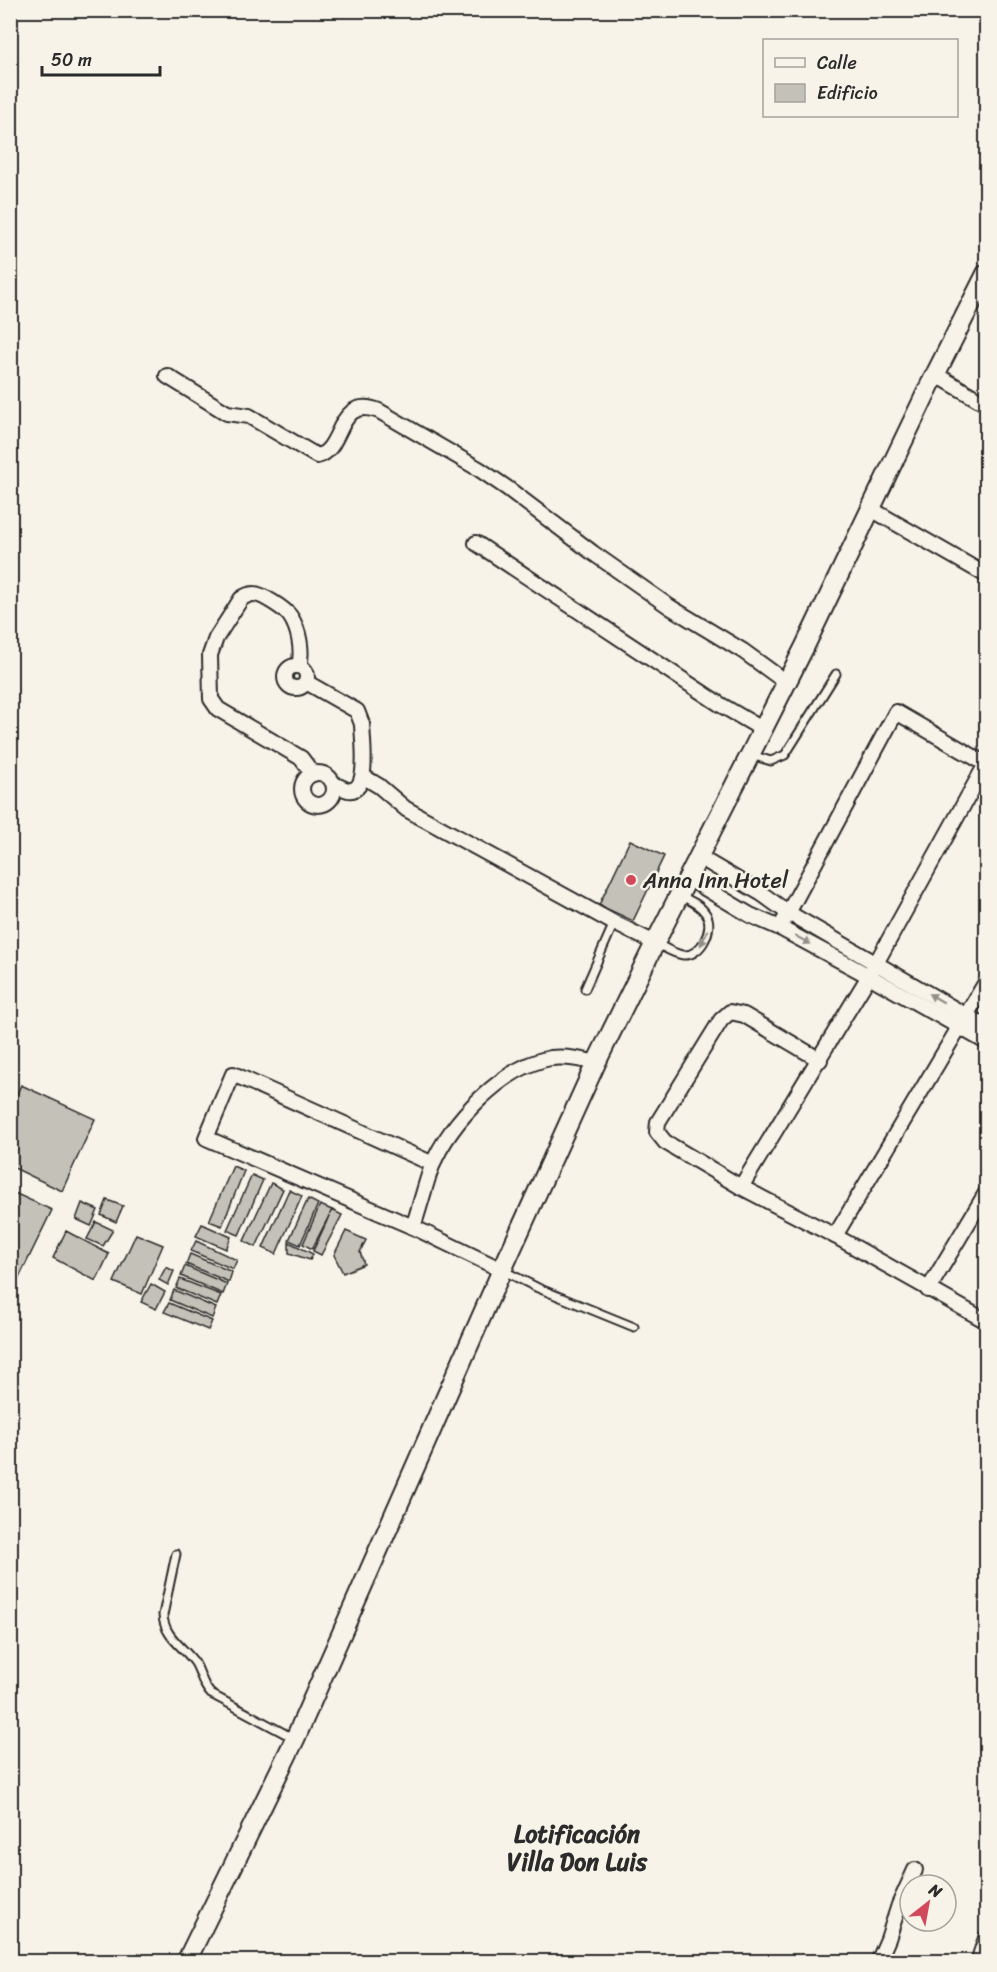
<svg xmlns="http://www.w3.org/2000/svg" width="997" height="1972" font-family="Sriracha,sans-serif">
<rect width="100%" height="100%" fill="#f7f3e8"/>
<filter id="ink" filterUnits="userSpaceOnUse"><feTurbulence type="fractalNoise" baseFrequency=".0167" numOctaves="2"/><feDisplacementMap in="SourceGraphic" scale="12" xChannelSelector="R" yChannelSelector="G"/><feConvolveMatrix kernelMatrix="1 2 1 2 8 2 1 2 1" color-interpolation-filters="sRGB"/></filter>
<g filter="url(#ink)">
<!-- building -->
<g fill="#c4c1b9" stroke="#2b2b2b" stroke-width="1.5">
<path d="M630,840L664,856L633,921L599,905Z"/>
<path d="M21,1085L95,1119L62,1191L10,1166V1109Z"/>
<path d="M233,1166L244,1171L222,1226L209,1221Z"/>
<path d="M252,1175L263,1180L239,1235L227,1230Z"/>
<path d="M271,1183L283,1189L256,1247L244,1241Z"/>
<path d="M289,1190L302,1196L276,1254L263,1248Z"/>
<path d="M10,1191L52,1210L17,1282L10,1279Z"/>
<path d="M308,1199L318,1204L300,1245L289,1240Z"/>
<path d="M107,1200L123,1206L116,1222L101,1215Z"/>
<path d="M82,1203L98,1210L91,1226L76,1219Z"/>
<path d="M320,1205L332,1210L312,1249L303,1244Z"/>
<path d="M332,1210L342,1215L321,1255L313,1251Z"/>
<path d="M96,1222L113,1230L103,1246L87,1239Z"/>
<path d="M202,1224L231,1237L226,1249L196,1236Z"/>
<path d="M66,1231L109,1254L96,1281L53,1258Z"/>
<path d="M346,1231L366,1240L360,1252L364,1264L343,1273L334,1255Z"/>
<path d="M136,1234L163,1245L142,1294L114,1282Z"/>
<path d="M196,1241L237,1260L233,1269L191,1251Z"/>
<path d="M289,1242L313,1254L310,1260L289,1253Z"/>
<path d="M190,1254L232,1272L229,1282L186,1264Z"/>
<path d="M185,1266L227,1284L223,1294L181,1276Z"/>
<path d="M166,1267L174,1271L168,1285L159,1280Z"/>
<path d="M180,1279L221,1295L217,1305L176,1288Z"/>
<path d="M151,1284L165,1292L156,1309L141,1302Z"/>
<path d="M174,1290L216,1308L212,1318L170,1300Z"/>
<path d="M169,1303L212,1321L208,1330L164,1312Z"/>
</g>
<g fill="none" stroke-linecap="round" stroke-linejoin="round">
<!-- lane casing -->
<g stroke="#2b2b2b" stroke-width="11">
<g id="lane">
<path d="M751,755L771,761L785,755L836,674"/>
<path d="M657,944C665,948 674,954 683,955C701,957 715,928 706,914C700,904 688,900 679,895"/>
<path d="M585,989L614,923"/>
<path d="M504,1271L538,1288L634,1327"/>
<path d="M176,1554L163,1615C164,1637 184,1647 195,1663C201,1673 202,1685 211,1694L295,1739"/>
</g>
</g>
<!-- street casing -->
<g stroke="#2b2b2b" stroke-width="18">
<g id="street">
<path d="M935,374L986,404"/>
<path d="M167,376L227,413L249,416L317,456C344,451 336,394 379,411L479,469L507,488L593,553L670,607L743,651L787,683"/>
<path d="M871,509L986,575"/>
<path d="M476,543L721,705L762,729"/>
<circle cx="296" cy="677" r="11"/>
<path d="M299,666C303,651 299,629 290,616C285,609 262,594 254,594C248,594 245,596 241,599L216,638L210,655L211,699L218,709L301,758L313,774"/>
<path d="M306,682L357,711L362,724C362,737 371,794 348,790C344,789 338,786 334,784"/>
<circle cx="318" cy="789" r="16"/>
<path d="M364,777L379,786L406,809L614,923L655,943"/>
<path d="M699,857L762,894L787,912L986,1027"/>
<path d="M688,878L750,915L780,928L869,976L986,1042"/>
<path d="M820,1060L744,1015L730,1012L721,1020L658,1122L657,1132L665,1142L741,1187L835,1236L986,1321"/>
<path d="M433,1164L233,1074L206,1138L413,1227L502,1270"/>
<path d="M741,1187L869,976L986,764L896,712L780,928"/>
<path d="M413,1227C420,1207 425,1185 432,1166C449,1122 504,1066 551,1058C567,1056 581,1059 596,1063"/>
<path d="M835,1236L986,982"/>
<path d="M928,1290L986,1193"/>
<path d="M878,1962L888,1939L899,1905L915,1870"/>
<path d="M978,1962L986,1938"/>
</g>
</g>
<!-- secondary casing -->
<g stroke="#2b2b2b" stroke-width="22">
<path id="secondary" d="M186,1962L295,1739L502,1270L596,1063L655,943L805,646L930,385L986,274"/>
</g>
<!-- lane -->
<use href="#lane" stroke="#f7f3e8" stroke-width="7"/>
<!-- street -->
<use href="#street" stroke="#f7f3e8" stroke-width="14"/>
<!-- secondary -->
<use href="#secondary" stroke="#f7f3e8" stroke-width="18"/>
</g>
<!-- one-way arrows -->
<defs><path id="oneway-solid" d="M-6-.8H1V-3.2L6.5 0L1 3.2V.8H-6Z" transform="scale(1.5)"/></defs>
<g fill="#918f8a">
<use href="#oneway-solid" transform="translate(704 938) rotate(115)"/>
<use href="#oneway-solid" transform="translate(803 940) rotate(28)"/>
<use href="#oneway-solid" transform="translate(936 998) rotate(-150)"/>
</g>
</g>
<!-- markers -->
<circle fill="#d1495b" stroke="#f7f3e8" stroke-width="2" cx="631" cy="880" r="6"/>
<g text-anchor="middle" stroke-width="5" stroke-linejoin="round" paint-order="stroke">
<!-- poi labels -->
<g font-size="22" fill="#2b2b2b" stroke="#f7f3e8" text-anchor="start">
<text x="643" y="888">Anna Inn Hotel</text>
</g>
<!-- neighbourhood labels -->
<g font-size="24" font-weight="bold" fill="#2b2b2b" stroke="#f7f3e8">
<text x="577" y="1842">Lotificación<tspan x="577" dy="28">Villa Don Luis</tspan></text>
</g>
</g>
<!-- margin -->
<rect width="997" height="1972" fill="none" stroke="#f7f3e8" stroke-width="36"/>
<rect x="18" y="18" width="961" height="1936" fill="none" stroke="#2b2b2b" stroke-width="2" filter="url(#ink)"/>
<!-- legend -->
<rect x="763" y="39" width="195" height="78" fill="#f7f3e8" stroke="#a5a39c" stroke-width="1.5"/>
<rect x="775" y="58" width="30" height="9" fill="#f7f3e8" stroke="#a5a39c" stroke-width="1.5"/>
<text x="817" y="69" font-size="18" fill="#2b2b2b">Calle</text>
<rect x="775" y="84" width="30" height="18" fill="#c4c1b9" stroke="#a5a39c" stroke-width="1.5"/>
<text x="817" y="99" font-size="18" fill="#2b2b2b">Edificio</text>
<!-- north arrow -->
<g transform="translate(928 1903) rotate(31)"><circle r="28" fill="#f7f3e8" stroke="#a5a39c" stroke-width="1.5"/>
<path d="M0-4.5L10 22L0 15L-10 22Z" fill="#d1495b"/>
<text y="-9" font-size="16" font-weight="bold" text-anchor="middle" fill="#2b2b2b">N</text>
</g>
<!-- scale -->
<path d="M42 66v9h118v-9" fill="none" stroke="#2b2b2b" stroke-width="3"/>
<text x="51" y="66" font-size="18" fill="#2b2b2b" stroke="#f7f3e8" stroke-width="4.5" paint-order="stroke">50 m</text>
</svg>
